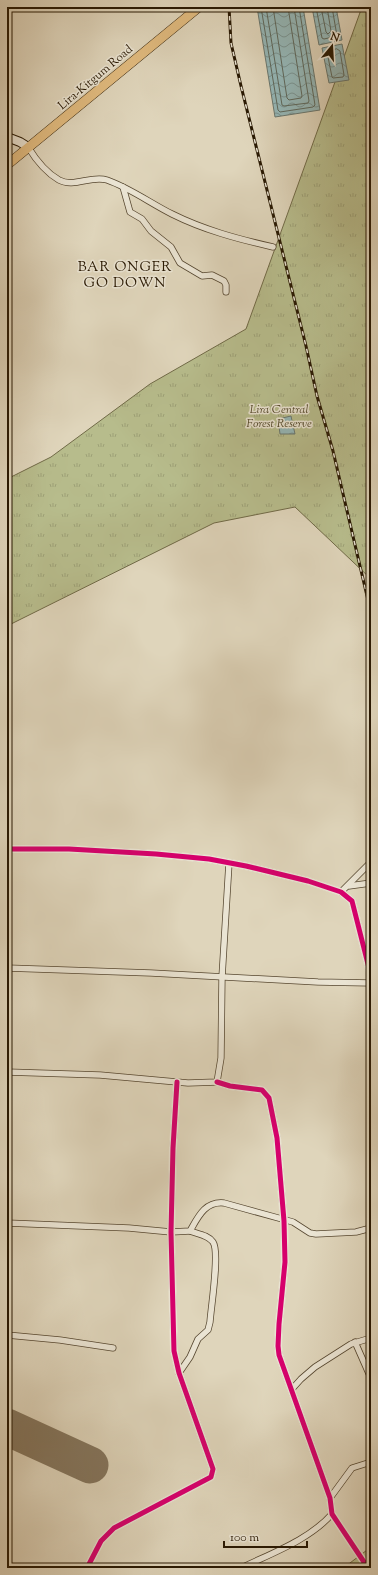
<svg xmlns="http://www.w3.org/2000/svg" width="378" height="1575" font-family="'Sorts Mill Goudy',serif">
<defs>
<pattern id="grass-tufts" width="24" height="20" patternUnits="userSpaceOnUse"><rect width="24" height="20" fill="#b7bc8c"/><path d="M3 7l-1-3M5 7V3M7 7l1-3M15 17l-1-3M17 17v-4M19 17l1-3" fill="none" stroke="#9da177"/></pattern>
<pattern id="water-waves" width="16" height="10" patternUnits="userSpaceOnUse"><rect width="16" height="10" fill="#95b7b7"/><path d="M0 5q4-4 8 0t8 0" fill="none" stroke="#7a9493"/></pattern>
</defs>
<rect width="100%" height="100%" fill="#dfd5bb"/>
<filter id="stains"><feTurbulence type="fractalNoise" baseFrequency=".005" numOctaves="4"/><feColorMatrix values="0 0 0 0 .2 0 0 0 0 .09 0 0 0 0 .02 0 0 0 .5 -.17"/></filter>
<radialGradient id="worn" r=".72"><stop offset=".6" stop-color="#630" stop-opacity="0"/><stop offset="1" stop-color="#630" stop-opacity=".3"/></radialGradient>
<!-- grass -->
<g fill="url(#grass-tufts)" stroke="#706a47">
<path d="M362,7H371V579L295,507L214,523L7,626V479L51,457L150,384L246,329Z"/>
<path d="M371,1547V1568H343L346,1566Z"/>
</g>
<!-- water -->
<g fill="url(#water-waves)" stroke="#69776f">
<path d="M257,7H303L320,110L275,117Z"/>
<path d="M312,7H336L342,40L319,45Z"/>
<path d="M342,44L349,80L329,83L322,48Z"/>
<path d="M291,416L295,434H280L278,419Z"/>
</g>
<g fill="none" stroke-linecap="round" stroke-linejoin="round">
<!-- shore -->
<g stroke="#5e685c" stroke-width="1">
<path d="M261,7L278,110L280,112L313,107L315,105L299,7"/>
<path d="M266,7L282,105L284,106L308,103L309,101L294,7"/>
<path d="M273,7L287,98L289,100L301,98L302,96L288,7"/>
<path d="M316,7L322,38L324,39L337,36L332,7"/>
<path d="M321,7L326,32L328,34L331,31L327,7"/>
<path d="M337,49L340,51L344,75L343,77L333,78L332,77L327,52L328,51Z"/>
</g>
<!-- runway -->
<path stroke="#84765e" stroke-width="37" d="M7,1427L90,1465"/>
<!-- street casing -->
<g stroke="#564730" stroke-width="7">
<g id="street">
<path d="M28,147C36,160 45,172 59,180C74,188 91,175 107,180C130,188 150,203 172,214C204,230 238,239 273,247"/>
<path d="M123,187L130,212L142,219L151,231L171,247L180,263L202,276L212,275L224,281L226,285V292"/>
<path d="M7,849H69L156,854L209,859L246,866L308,881L341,892L352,901L371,976"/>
<path d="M349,886L371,883"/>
<path d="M341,892L371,862"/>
<path d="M7,968L151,973L318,982L371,983"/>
<path d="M7,1072L100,1075L188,1083L217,1082L221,1058L222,977L229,863"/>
<path d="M217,1082L230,1086L262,1090L269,1098L277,1138L284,1221L285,1262L279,1324L278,1346L279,1355L330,1498L332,1514L368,1568"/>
<path d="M7,1223L129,1228L171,1232L190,1231C198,1217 205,1201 224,1203L293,1222L310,1233L316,1234L356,1232L371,1228"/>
<path d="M7,1335L60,1340L113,1348"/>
<path d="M355,1342L370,1376"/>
<path d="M179,1373L190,1357L198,1339L208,1330L210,1322C211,1307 220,1252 213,1242C208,1235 198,1234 190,1231"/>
<path d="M292,1389L301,1379L315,1367L351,1344L371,1338"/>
<path d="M330,1498L352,1468L371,1462"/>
<path d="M87,1568L101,1541L114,1528L211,1477L213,1469L179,1373L174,1351L171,1232L173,1148L177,1082"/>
<path d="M241,1568C272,1553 309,1540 332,1514"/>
</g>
</g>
<!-- secondary casing -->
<g stroke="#281802" stroke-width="10">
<path id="secondary" d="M7,137L20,142L28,147"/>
</g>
<!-- primary casing -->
<g stroke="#281802" stroke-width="10">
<path id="primary" d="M7,165L199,7"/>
</g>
<!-- street -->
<use href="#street" stroke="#eae4d3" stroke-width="5.5"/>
<!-- secondary -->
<use href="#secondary" stroke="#eae4d3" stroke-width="8"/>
<!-- primary -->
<use href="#primary" stroke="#e0ba7e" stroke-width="9"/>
<!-- rail casing -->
<g stroke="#281802" stroke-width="3">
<path id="rail" d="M229,7L231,43L241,86L306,346L317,396L333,451L371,613"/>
</g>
<!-- rail -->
<use href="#rail" stroke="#eae4d3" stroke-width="1.5" stroke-dasharray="4.5" stroke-linecap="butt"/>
<!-- cycleway casing -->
<g stroke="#eae4d3" stroke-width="8">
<g id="cycleway">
<path d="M7,849H69L156,854L209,859L246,866L308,881L341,892L352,901L371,976"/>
<path d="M217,1082L230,1086L262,1090L269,1098L277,1138L284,1221L285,1262L279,1324L278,1346L279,1355L330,1498L332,1514L368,1568"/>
<path d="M87,1568L101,1541L114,1528L211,1477L213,1469L179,1373L174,1351L171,1232L173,1148L177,1082"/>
</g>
</g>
<!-- cycleway -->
<use href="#cycleway" stroke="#d6006c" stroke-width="5"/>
</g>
<g text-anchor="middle" stroke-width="3" stroke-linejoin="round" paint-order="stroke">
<!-- street labels -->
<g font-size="12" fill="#281802" stroke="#eae4d3">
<text transform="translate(95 77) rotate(-40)" y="4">Lira-Kitgum Road</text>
</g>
<!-- park labels -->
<g font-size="12" font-style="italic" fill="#53492b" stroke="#eae4d3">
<text x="279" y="413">Lira Central<tspan x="279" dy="14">Forest Reserve</tspan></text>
</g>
<!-- quarter labels -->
<g font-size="14" letter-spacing="1" fill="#281802" stroke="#eae4d3">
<text x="125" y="271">BAR ONGER<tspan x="125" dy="16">GO DOWN</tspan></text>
</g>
</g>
<!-- margin -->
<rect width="378" height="1575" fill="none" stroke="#dfd5bb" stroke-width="24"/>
<rect x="8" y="8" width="362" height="1559" fill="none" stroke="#281802" stroke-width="2"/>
<rect x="12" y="12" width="354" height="1551" fill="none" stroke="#281802"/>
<!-- north arrow -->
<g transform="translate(332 46) rotate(18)" stroke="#eae4d3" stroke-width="3" paint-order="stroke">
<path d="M0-3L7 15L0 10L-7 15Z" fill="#281802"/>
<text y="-6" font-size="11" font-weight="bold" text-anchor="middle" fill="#281802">N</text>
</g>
<!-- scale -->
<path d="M224 1541v6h83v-6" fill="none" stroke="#281802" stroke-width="2"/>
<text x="230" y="1541" font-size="12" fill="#281802" stroke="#eae4d3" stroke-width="3" paint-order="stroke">100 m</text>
<rect width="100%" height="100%" filter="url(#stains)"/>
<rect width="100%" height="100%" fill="url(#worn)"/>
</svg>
